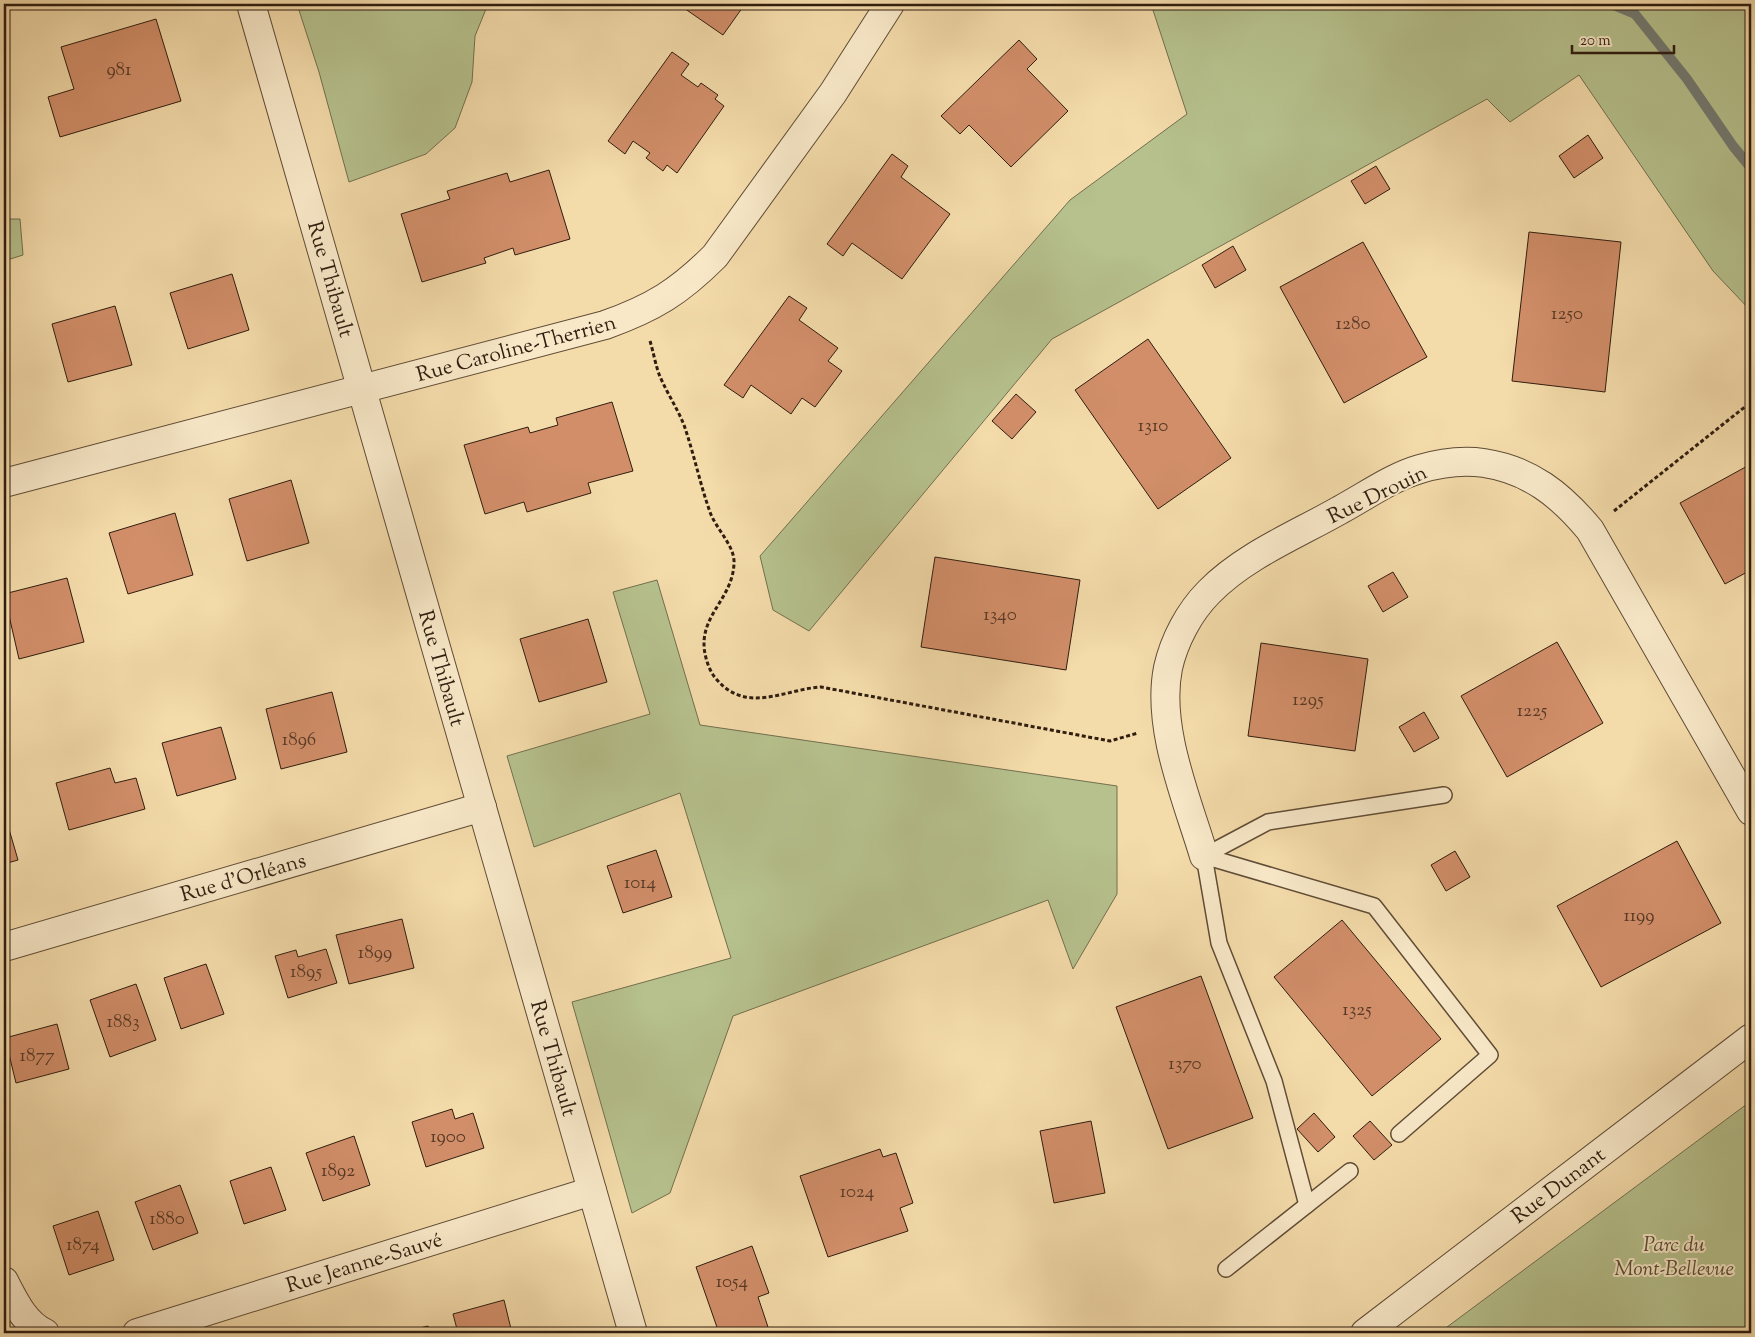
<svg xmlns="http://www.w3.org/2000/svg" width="1755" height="1337" font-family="'Sorts Mill Goudy',serif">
<rect width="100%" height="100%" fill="#f4dbaa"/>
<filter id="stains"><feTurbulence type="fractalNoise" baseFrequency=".004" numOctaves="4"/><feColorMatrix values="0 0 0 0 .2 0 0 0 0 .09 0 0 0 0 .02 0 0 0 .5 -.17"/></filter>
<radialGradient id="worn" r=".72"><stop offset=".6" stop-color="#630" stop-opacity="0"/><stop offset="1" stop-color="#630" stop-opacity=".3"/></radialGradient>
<!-- green -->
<g fill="#b6c18d" stroke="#726f4e">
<path d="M297,4H488L475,36L472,82L455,128L426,154L349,182L319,72Z"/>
<path d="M1151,4H1751V311L1713,271L1579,75L1510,122L1487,99L1052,339L809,631L773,610L760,556L1070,200L1187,114Z"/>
<path d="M4,219H20L23,255L4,261Z"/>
<path d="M657,580L700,725L1117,786V894L1073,969L1048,900L733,1016L670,1193L632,1213L572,1002L731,958L680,793L534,847L507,756L650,714L613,592Z"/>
<path d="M1751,1101V1333H1439Z"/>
</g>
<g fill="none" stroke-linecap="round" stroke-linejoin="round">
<!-- stream -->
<path stroke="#737a73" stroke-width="10" d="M1611,4L1635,14L1687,79L1733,146L1751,168"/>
</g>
<!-- building -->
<g fill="#d18e69" stroke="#2f1d0f">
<path d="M678,4H745L723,35Z"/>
<path d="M156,19L181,101L60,137L48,97L74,89L61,47Z"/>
<path d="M1019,40L1037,59L1027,69L1068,111L1011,167L969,125L960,134L941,116Z"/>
<path d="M672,52L689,64L681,75L698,87L701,83L718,95L715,99L724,106L677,173L667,165L663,171L646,158L650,153L633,141L625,154L608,141Z"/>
<path d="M1588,135L1603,158L1574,178L1559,156Z"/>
<path d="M892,154L908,166L901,177L950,214L902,279L852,243L843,256L827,244Z"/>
<path d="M1376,166L1390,189L1365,204L1351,181Z"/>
<path d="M549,170L570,239L515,255L513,248L484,258L486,263L422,282L401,214L450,199L447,191L507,173L510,182Z"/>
<path d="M1529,232L1621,242L1605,392L1512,381Z"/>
<path d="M1363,242L1427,357L1344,403L1280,287Z"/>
<path d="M1233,246L1246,270L1215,288L1202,265Z"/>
<path d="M232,274L249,330L188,349L170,293Z"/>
<path d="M789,296L807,308L799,320L838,348L828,361L842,371L815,407L802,398L791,414L751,385L743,398L724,385Z"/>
<path d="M115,306L132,365L68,382L52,324Z"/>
<path d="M1148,339L1231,458L1158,509L1075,390Z"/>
<path d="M1016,394L1036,412L1012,439L992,421Z"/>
<path d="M612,402L633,471L588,483L591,493L527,512L524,502L485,514L464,445L528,427L530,433L558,425L556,418Z"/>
<path d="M1751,464V570L1725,584L1680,503Z"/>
<path d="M291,480L309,543L247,561L229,499Z"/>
<path d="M175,513L193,575L128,594L109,533Z"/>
<path d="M935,557L1080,580L1066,670L921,647Z"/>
<path d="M1393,572L1408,597L1383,612L1368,586Z"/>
<path d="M67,578L84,642L19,659L4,594Z"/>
<path d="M588,619L607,682L539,702L520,639Z"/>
<path d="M1557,642L1603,723L1507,777L1461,696Z"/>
<path d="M1261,643L1368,659L1355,751L1248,736Z"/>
<path d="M332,692L347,752L281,769L266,709Z"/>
<path d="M1424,712L1439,738L1414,752L1399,727Z"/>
<path d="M221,727L236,779L177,796L162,743Z"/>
<path d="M110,768L115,783L136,778L145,809L69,830L56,783Z"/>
<path d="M4,812L18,860L4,864Z"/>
<path d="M1677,841L1721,923L1601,987L1557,906Z"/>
<path d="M656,850L672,897L623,913L607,866Z"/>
<path d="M1455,851L1470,877L1446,891L1431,865Z"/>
<path d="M402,919L414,968L349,984L336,935Z"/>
<path d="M1342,920L1441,1039L1372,1096L1274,977Z"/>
<path d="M326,949L337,983L288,998L275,956L296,950L298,957Z"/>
<path d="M206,964L224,1014L181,1029L164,978Z"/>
<path d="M1201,976L1253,1118L1168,1149L1116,1007Z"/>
<path d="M136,984L156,1040L110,1057L90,1000Z"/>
<path d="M57,1024L69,1069L16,1083L5,1038Z"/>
<path d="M452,1109L455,1119L473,1113L484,1148L426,1167L412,1122Z"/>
<path d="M1314,1113L1335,1137L1318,1152L1297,1129Z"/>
<path d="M1091,1121L1105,1193L1054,1203L1040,1131Z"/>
<path d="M1370,1121L1392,1145L1374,1160L1353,1136Z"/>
<path d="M354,1136L370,1185L323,1201L306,1153Z"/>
<path d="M880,1149L883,1157L896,1153L913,1203L900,1208L908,1231L828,1257L800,1176Z"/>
<path d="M271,1167L286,1210L244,1224L230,1181Z"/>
<path d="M180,1185L198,1233L153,1250L135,1202Z"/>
<path d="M98,1211L114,1260L69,1275L53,1226Z"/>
<path d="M752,1246L769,1293L758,1297L770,1333H719L696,1267Z"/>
<path d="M504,1300L512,1333H458L453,1314Z"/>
<path d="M428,1326L430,1333H398Z"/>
</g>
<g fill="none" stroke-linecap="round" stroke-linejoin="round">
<!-- service casing -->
<g stroke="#604c36" stroke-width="18">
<g id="service">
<path d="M1204,856L1219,943L1274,1081L1307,1205"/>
<path d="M1399,1134L1490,1055L1374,906L1204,856L1268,822L1444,795"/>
<path d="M1226,1269L1350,1171"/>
</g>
</g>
<!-- minor casing -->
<g stroke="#604c36" stroke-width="30">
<g id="minor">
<path d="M4,483L605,325C653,308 679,292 715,256L833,93L890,4"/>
<path d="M1204,856C1187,799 1156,728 1168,668C1174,641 1189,612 1209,592C1244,556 1296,535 1340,510C1366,496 1392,477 1420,469C1440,463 1463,460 1484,463C1530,470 1561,495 1590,530L1751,811"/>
<path d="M4,947L482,807"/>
<path d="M4,1281C14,1300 24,1323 45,1333"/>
<path d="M137,1333L592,1191"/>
</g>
</g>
<!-- tertiary casing -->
<g stroke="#604c36" stroke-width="30">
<g id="tertiary">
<path d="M251,4L633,1333"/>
<path d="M1365,1333L1751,1038"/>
</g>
</g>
<!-- path -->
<g stroke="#2f1d0f" stroke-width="3" stroke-dasharray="4 2.5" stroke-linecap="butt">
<path d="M650,341C654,354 656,369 662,381C669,396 678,410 684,425C694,454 700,484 710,512C716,529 735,546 734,563C733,601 695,617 706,658C708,666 712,675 718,681C748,714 786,689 821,687L1110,741L1138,733"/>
<path d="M1614,511L1751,402"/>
</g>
<!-- service -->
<use href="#service" stroke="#f8e8c8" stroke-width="15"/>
<!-- minor -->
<use href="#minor" stroke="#f8e8c8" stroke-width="28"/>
<!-- tertiary -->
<use href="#tertiary" stroke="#f8e8c8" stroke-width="28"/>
</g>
<g text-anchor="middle" stroke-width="4" stroke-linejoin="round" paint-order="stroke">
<!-- number labels -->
<g font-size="19" fill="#583926">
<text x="119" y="75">981</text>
<text x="1567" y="319">1250</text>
<text x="1353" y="329">1280</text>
<text x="1153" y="431">1310</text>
<text x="1000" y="620">1340</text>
<text x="1308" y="705">1295</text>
<text x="1532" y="716">1225</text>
<text x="299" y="745">1896</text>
<text x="640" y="888">1014</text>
<text x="1639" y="921">1199</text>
<text x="375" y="958">1899</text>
<text x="306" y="977">1895</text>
<text x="1357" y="1015">1325</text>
<text x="123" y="1027">1883</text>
<text x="37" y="1061">1877</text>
<text x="1185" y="1069">1370</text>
<text x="448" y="1142">1900</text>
<text x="338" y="1176">1892</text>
<text x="857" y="1197">1024</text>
<text x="167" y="1224">1880</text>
<text x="83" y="1250">1874</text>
<text x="732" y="1287">1054</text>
</g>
<!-- street labels -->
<g font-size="21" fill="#2f1d0f" stroke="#f8e8c8">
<text transform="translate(331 279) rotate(74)" y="7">Rue Thibault</text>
<text transform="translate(516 348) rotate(-15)" y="7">Rue Caroline-Therrien</text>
<text transform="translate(1377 494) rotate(-26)" y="7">Rue Drouin</text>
<text transform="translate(442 668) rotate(74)" y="7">Rue Thibault</text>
<text transform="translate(243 877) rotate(-16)" y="7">Rue d'Orléans</text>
<text transform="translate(554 1058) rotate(74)" y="7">Rue Thibault</text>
<text transform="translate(1558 1185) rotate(-37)" y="7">Rue Dunant</text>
<text transform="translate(364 1262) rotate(-17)" y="7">Rue Jeanne-Sauvé</text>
</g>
<!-- park labels -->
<g font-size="21" font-style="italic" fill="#584e35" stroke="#f8e8c8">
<text x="1674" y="1251">Parc du<tspan x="1674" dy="24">Mont-Bellevue</tspan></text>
</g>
</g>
<!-- margin -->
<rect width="1755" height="1337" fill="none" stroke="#f4dbaa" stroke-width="20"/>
<rect x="5" y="5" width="1745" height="1327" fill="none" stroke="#2f1d0f" stroke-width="2.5"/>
<rect x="10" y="10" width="1735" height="1317" fill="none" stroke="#2f1d0f"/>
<!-- scale -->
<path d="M1572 45v8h102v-8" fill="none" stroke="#2f1d0f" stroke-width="2.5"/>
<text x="1580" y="45" font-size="15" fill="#2f1d0f" stroke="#f8e8c8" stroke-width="4" paint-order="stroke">20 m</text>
<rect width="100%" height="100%" filter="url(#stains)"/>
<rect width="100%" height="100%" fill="url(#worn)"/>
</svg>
